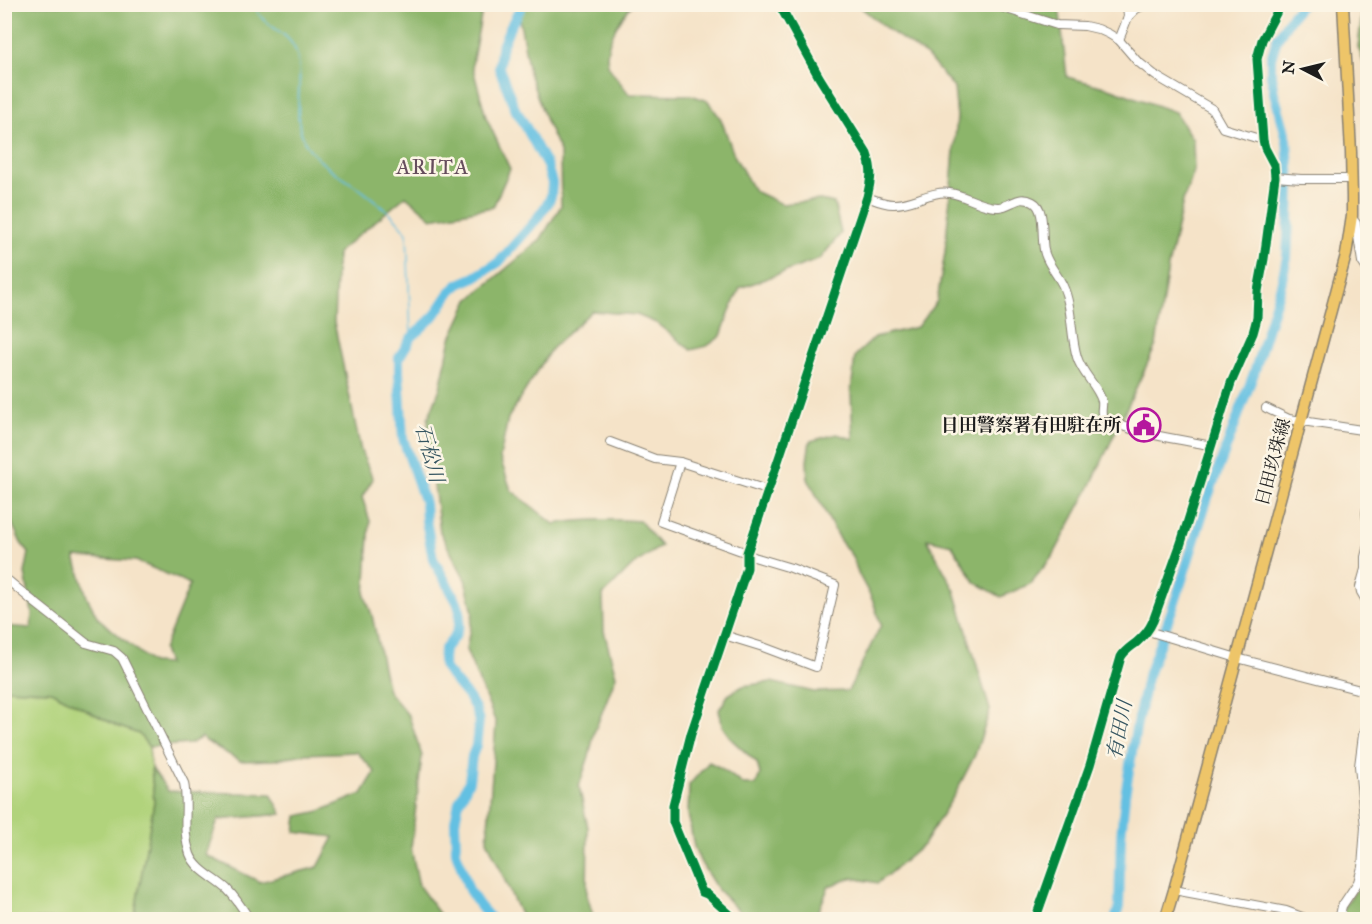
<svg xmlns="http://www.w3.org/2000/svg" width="1372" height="924" font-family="'IM FELL Great Primer','Noto Serif JP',serif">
<rect width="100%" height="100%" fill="#fcf5e5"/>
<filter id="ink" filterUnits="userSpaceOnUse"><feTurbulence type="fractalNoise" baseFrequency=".0167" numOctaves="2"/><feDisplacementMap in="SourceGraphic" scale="12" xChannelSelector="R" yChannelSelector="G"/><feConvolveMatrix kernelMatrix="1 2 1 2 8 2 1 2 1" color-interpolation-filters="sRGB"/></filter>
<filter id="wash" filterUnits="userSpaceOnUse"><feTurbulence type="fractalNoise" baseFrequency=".008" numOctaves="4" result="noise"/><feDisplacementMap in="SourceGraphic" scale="24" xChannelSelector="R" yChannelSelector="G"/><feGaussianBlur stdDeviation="1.35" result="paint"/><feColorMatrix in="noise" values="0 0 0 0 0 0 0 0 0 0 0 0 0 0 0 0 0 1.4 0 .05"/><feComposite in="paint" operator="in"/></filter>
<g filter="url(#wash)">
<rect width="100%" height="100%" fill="#f5e3c8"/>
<!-- green -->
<path fill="#b1d37b" stroke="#66784c" stroke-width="1.5" d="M5,689L51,691L117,726L139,734L149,747L154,802L134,919H5Z"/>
<!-- forest -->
<g fill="#8cb56b" stroke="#546844" stroke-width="1.5" fill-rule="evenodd">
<path d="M5,5H483L472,65L486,117L510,169L493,207L432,218L406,196L337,253L334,322L361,451L373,479L362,497L370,521L365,596L372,615L388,691L409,716L422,756L411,848L419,886L443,919H134L154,802L151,767L168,791L271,794L282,814L218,820L206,855L260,882L318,867L334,837L295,832L297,816L320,811L362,794L375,772L357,752L304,754L273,760L240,761L204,740L202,737L190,744L149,747L139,734L117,726L51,691L5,689L4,626L31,628L32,613L25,573L29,553L21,543L4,506ZM75,557L136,561L190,584L163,650L168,664L152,663L98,618L87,597Z"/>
<path d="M517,5H632C620,19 603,44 608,64C609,70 625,88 629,94L691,95L708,101L721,119L734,155L754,191L782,204L820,200L834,203L841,233L820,259L740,288L729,313L721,336L707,346L691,350L656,323L637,315L592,311L551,349L508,418L500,458L511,490L554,524C583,519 611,519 640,521L661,546L632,566L603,595L604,631L616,676L594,733L590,753L579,786L588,828L587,895L594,919H522L487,840L496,723L466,650L473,612L465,579L440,532L430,454L428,419L440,388L451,338L469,300L540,240L561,206L560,152L546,121L529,73Z"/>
<path d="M858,5H1059L1067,77L1112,89L1175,112L1193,140L1194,171L1183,201L1168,267L1156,345L1089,489L1053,556L1030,584L1001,597L975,582L952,545L927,539L955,591L990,710L975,755L955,794L923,845L878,883L852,878L829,886L815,919H747L717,889L701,863L694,847L688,814L689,785L709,762L721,768L744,785H756L760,774L757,763L732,740L722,726L719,710L728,695L743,686L771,682L814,692L848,691L881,625L873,601L859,575L852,556L839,539L808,479L807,461L810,441L837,434L853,439L851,392L855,356L875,337L917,327L937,301L945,252L957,117L954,88L927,56L887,29Z"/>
<path d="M1363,5H1367V69L1365,66L1358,47Z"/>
<path d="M1367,876V919L1341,920L1344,906Z"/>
</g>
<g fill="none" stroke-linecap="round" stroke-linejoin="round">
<!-- stream -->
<path stroke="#64c0e2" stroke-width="1.5" d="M255,4C258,25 285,29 294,47C308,75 289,111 305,142C317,164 340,175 360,189C377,202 395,215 407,233L411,338"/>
<!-- river -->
<g stroke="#64c0e2" stroke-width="10">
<path d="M492,920L479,905L469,890L456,852L455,821L459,802L469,781L472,756L476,746L479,721L475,708L469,698L445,669L443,660L444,650L455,636L459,625L460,611L457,602L433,559L426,520L425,503L403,439L399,373V358L403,351L411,338L435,315L451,291L459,284L475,277L499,262L536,220L548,203L551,196L552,183L547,166L521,118L516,111L499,68L501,49L509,29L523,4"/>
<path d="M1115,920L1119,907L1121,837L1125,795L1136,728L1147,678L1177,596L1208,497L1254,373L1281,285L1287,257L1289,220L1290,183L1287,139L1274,93L1271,75V59L1277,39L1291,17L1302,4"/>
</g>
</g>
</g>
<g filter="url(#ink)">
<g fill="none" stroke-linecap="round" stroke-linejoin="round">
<!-- minor casing -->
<g stroke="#888072" stroke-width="10">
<g id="minor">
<path d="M991,4L1057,25L1085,26L1098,29L1109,34L1119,40L1137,61L1156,76L1212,109L1223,128L1263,140"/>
<path d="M1128,17L1136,9L1147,4"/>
<path d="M1119,40L1128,17L1127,4"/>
<path d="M1275,177L1301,179H1351"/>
<path d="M867,197C875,200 884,204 893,204C913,205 930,190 950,193C966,195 982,208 999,207C1012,206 1018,194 1033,202C1047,209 1040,241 1045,254C1049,266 1058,275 1063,286C1073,308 1070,334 1077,357C1082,374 1097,385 1102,401C1103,407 1100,412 1103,418C1137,435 1175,438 1212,446"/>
<path d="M1352,218L1356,223L1362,262L1368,271"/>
<path d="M1266,408L1289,419L1368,431"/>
<path d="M1367,431L1368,458"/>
<path d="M610,442L655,459L680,462L767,490"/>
<path d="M680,462L661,522L747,553L754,557L791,568L835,585L816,667L763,647L724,635"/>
<path d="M1368,502L1366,513L1368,528"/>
<path d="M1368,545L1365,557V569L1360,587L1361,592L1368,604"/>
<path d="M4,577L29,598L86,643L114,651L122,658L184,783C189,807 181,829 190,854C196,870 215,878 227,889C236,898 243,909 250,920"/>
<path d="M1148,631L1237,658L1368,692"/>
<path d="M1174,890L1286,911L1310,920"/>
<path d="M736,920L707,894L702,892L673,822V805L691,734L747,568V553L867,197C871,180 873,171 867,154L819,77L779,4"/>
<path d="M1035,920L1090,765L1121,657C1125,650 1131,647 1137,642C1144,636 1149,630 1153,621L1181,543L1231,383L1253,333L1257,318L1258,291L1264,259L1275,177L1274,165L1265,148L1263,140L1257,59L1262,40L1281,4"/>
<path d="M1339,920L1342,906L1358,882L1362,867L1365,827L1359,766L1363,735L1368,724"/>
</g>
</g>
<!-- major casing -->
<g stroke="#888072" stroke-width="13">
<path id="major" d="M1165,920L1174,890L1346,255L1352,216V197L1351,152L1343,4"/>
</g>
<!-- minor -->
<use href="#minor" stroke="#fff" stroke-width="8"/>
<!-- major -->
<use href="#major" stroke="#eec569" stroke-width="10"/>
<!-- cycleway casing -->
<g stroke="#fcf5e5" stroke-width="13">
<g id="cycleway">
<path d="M736,920L707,894L702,892L673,822V805L691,734L747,568V553L867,197C871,180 873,171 867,154L819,77L779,4"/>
<path d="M1035,920L1090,765L1121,657C1125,650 1131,647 1137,642C1144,636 1149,630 1153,621L1181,543L1231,383L1253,333L1257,318L1258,291L1264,259L1275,177L1274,165L1265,148L1263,140L1257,59L1262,40L1281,4"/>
</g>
</g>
<!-- cycleway -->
<use href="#cycleway" stroke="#00873e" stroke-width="9"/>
</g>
</g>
<!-- icons -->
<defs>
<g id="civic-ring" transform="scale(1.725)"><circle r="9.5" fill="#fcf5e5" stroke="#b5179e" stroke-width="1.5"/><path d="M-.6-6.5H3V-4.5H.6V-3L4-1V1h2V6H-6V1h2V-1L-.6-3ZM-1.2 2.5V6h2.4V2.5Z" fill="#b5179e"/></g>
</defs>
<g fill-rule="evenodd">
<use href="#civic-ring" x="1144" y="425"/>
</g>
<g text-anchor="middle" stroke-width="5" stroke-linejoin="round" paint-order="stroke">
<!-- poi labels -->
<g font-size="18" font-weight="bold" fill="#1c1c1c" stroke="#fcf5e5" text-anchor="end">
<text x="1121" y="431">日田警察署有田駐在所</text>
</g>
<!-- street labels -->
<g font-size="18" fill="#1c1c1c" stroke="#fcf5e5">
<text transform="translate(1273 462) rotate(-75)" y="6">日田玖珠線</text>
</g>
<!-- water labels -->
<g font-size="20" font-style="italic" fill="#355561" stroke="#fcf5e5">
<text transform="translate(430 453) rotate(75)" y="7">石松川</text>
<text transform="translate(1119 730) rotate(-79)" y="7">有田川</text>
</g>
<!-- quarter labels -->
<g font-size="21" letter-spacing="1.5" fill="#664d5d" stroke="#fcf5e5">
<text x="433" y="174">ARITA</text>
</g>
</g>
<!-- margin -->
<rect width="1372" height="924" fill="none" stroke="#fcf5e5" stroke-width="24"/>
<!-- north arrow -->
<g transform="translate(1303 69) rotate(277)" stroke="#fcf5e5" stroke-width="4.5" paint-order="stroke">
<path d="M0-4.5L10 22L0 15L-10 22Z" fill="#1c1c1c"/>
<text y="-9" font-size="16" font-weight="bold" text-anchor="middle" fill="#1c1c1c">N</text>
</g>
</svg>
